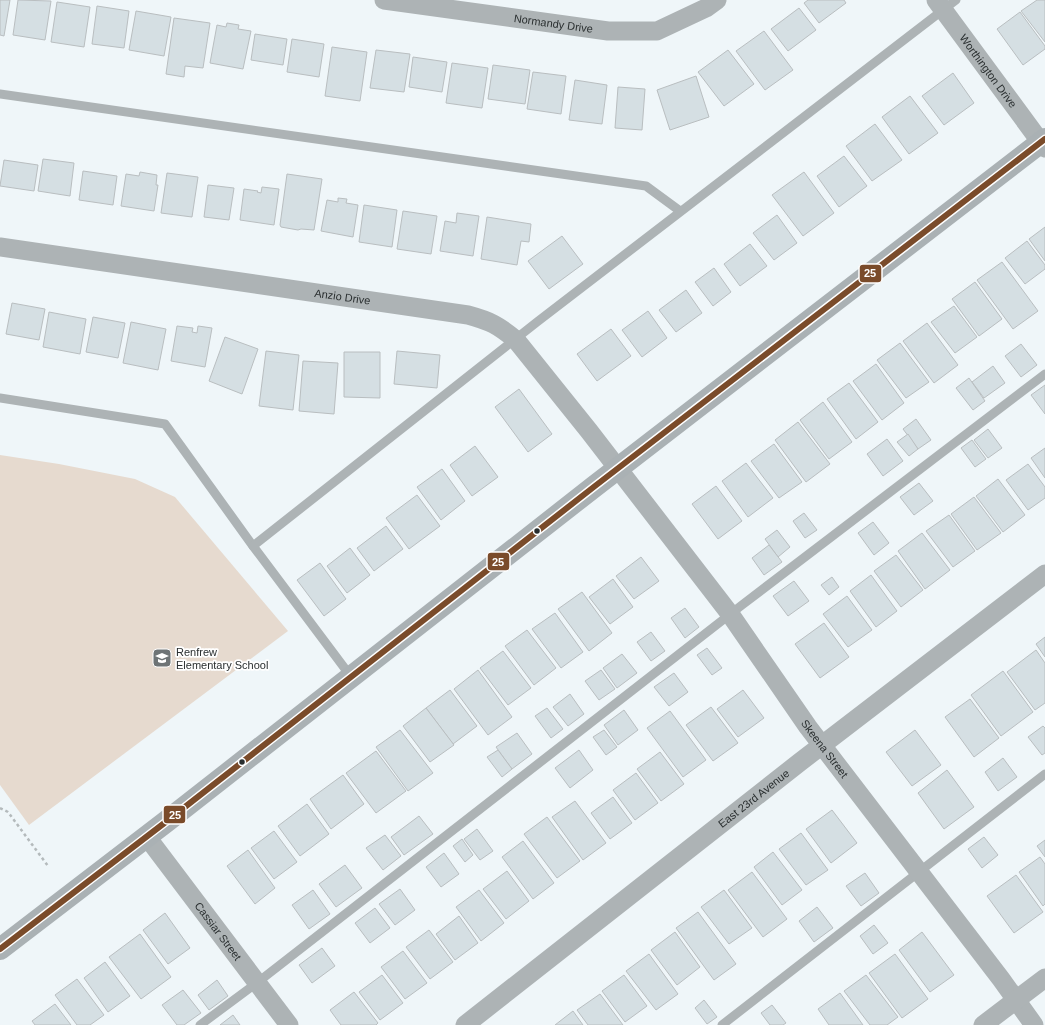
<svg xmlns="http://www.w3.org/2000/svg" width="1045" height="1025" font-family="Arial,sans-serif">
<rect width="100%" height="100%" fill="#eff6f9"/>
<!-- green -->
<path fill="#e6dacf" d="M0,455L59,464L135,479L175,497L288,631L29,825L0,785Z"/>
<!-- building -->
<g fill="#d5dfe3" stroke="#b9bec0">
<path d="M0,0H10L4,36L0,35Z"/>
<path d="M18,0L51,1L45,40L13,35Z"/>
<path d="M808,0H844L846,3L819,23L804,3Z"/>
<path d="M1037,0H1045V42L1021,11Z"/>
<path d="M57,2L90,7L84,47L51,42Z"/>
<path d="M97,6L129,11L124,48L92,44Z"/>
<path d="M799,8L816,30L788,51L771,29Z"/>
<path d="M136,11L171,17L164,56L129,50Z"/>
<path d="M1020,12L1045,46V49L1023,65L997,29Z"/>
<path d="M174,18L210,23L203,68L185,66L184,77L166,74Z"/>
<path d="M227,23L239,25L238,29L251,31L243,69L210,63L217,25L226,27Z"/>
<path d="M764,31L793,70L765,90L736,51Z"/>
<path d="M255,34L287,39L283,65L251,60Z"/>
<path d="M292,39L324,44L319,77L287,72Z"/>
<path d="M332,47L367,52L360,101L325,96Z"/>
<path d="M376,50L410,54L404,92L370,88Z"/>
<path d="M728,50L754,84L724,106L698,72Z"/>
<path d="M413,57L447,62L442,92L409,87Z"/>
<path d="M452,63L488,68L482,108L446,103Z"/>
<path d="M493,65L530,70L525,104L488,99Z"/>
<path d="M533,72L566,76L561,114L527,109Z"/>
<path d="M953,73L974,103L944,125L922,96Z"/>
<path d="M696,76L709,117L670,130L657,90Z"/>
<path d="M575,80L607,85L602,124L569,120Z"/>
<path d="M618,87L645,89L642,130L615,128Z"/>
<path d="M910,96L938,133L909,154L882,117Z"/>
<path d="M875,124L902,160L872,181L846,146Z"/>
<path d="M844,156L867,186L839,207L817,176Z"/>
<path d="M43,159L74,163L70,196L38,191Z"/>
<path d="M4,160L38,165L34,191L0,186Z"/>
<path d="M83,171L117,176L113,205L79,200Z"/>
<path d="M140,172L157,175L156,185H158L154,211L121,206L126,174L139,176Z"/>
<path d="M804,172L834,213L803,236L772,195Z"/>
<path d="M167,173L198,177L192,217L161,213Z"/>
<path d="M287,174L322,179L314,230L301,229L298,230L281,227L280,225Z"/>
<path d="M208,185L234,188L229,220L204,217Z"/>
<path d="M262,187L279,189L274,225L240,220L244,189L258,191L257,192L261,193Z"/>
<path d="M338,198L347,199L346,203L358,205L353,237L321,231L327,200L338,202Z"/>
<path d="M364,205L397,210L392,247L359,242Z"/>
<path d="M403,211L437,216L431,254L397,249Z"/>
<path d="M457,213L479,216L473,256L440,251L445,221L456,223Z"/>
<path d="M777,215L797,243L774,260L753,233Z"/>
<path d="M487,217L531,224L529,242L521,241L517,265L481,259Z"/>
<path d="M1045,227V261L1029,239Z"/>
<path d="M562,236L583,264L549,289L528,261Z"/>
<path d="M1027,241L1045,265V269L1025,284L1005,258Z"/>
<path d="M750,244L767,266L740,286L724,264Z"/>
<path d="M1002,262L1038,311L1013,329L977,280Z"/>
<path d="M714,268L731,292L713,306L695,282Z"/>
<path d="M975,282L1002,319L979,336L952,299Z"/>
<path d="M686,290L702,313L676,332L659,310Z"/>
<path d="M12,303L45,309L39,340L6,334Z"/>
<path d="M954,306L977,337L955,353L931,322Z"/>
<path d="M648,311L667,338L642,357L622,330Z"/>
<path d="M49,312L86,319L80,354L43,347Z"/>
<path d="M93,317L125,323L118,358L86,352Z"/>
<path d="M131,322L166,329L158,370L123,363Z"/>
<path d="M927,323L958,365L934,383L903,341Z"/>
<path d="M177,326L193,328L192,332L197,333L198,326L212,328L205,367L171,361Z"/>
<path d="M611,329L631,356L597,381L577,354Z"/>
<path d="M225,337L258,349L242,394L209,381Z"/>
<path d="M900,343L929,382L906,398L877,360Z"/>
<path d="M1021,344L1037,365L1021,377L1005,356Z"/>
<path d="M266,351L299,355L293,410L259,406Z"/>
<path d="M397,351L440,355L437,388L394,384Z"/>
<path d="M344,352H380V398L344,397Z"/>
<path d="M303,361L338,363L334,414L299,411Z"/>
<path d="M876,364L904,403L882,420L853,381Z"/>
<path d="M993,366L1005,383L984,398L972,382Z"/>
<path d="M969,378L985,401L973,410L956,388Z"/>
<path d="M849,383L878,422L856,439L827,399Z"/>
<path d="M1045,385V414L1031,395Z"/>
<path d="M519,389L552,434L528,452L495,407Z"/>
<path d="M823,402L852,442L829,459L800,420Z"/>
<path d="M916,419L931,440L918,449L903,429Z"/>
<path d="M798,422L830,464L806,482L775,440Z"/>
<path d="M988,429L1002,448L988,458L974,440Z"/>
<path d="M908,434L918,449L909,456L897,442Z"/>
<path d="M887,439L903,461L883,476L867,454Z"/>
<path d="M972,440L986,459L975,467L961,448Z"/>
<path d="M774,444L802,482L779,498L751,461Z"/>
<path d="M475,446L498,477L472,496L450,465Z"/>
<path d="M1045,448V478L1031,458Z"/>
<path d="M746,463L773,498L748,517L722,481Z"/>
<path d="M1028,464L1045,487V498L1028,510L1006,480Z"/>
<path d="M442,469L465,501L441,520L417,487Z"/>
<path d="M998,479L1025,515L1003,532L976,496Z"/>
<path d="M919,483L933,501L914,515L900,497Z"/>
<path d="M716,486L742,521L718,539L692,504Z"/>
<path d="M417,495L440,526L409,549L386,518Z"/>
<path d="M974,497L1001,533L977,550L951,514Z"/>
<path d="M804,513L817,530L805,538L793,521Z"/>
<path d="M949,515L975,551L953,567L926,531Z"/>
<path d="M873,522L889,543L874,555L858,533Z"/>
<path d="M386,526L403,549L374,571L357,548Z"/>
<path d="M777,530L790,547L778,557L765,539Z"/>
<path d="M922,533L950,570L925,589L898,551Z"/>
<path d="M769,545L782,562L764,575L752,558Z"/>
<path d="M350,548L370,575L347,593L327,566Z"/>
<path d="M896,555L923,590L901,607L874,571Z"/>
<path d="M641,557L659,581L634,599L616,576Z"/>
<path d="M320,563L346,599L324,616L297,580Z"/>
<path d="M871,575L897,611L876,627L850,591Z"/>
<path d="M832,577L839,587L829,595L821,585Z"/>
<path d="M613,579L633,607L610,624L589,597Z"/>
<path d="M794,581L809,601L788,616L773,596Z"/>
<path d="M582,592L612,633L589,651L558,609Z"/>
<path d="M847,596L872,630L848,647L823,614Z"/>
<path d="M685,608L699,627L685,638L671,618Z"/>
<path d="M555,613L583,652L561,668L532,629Z"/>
<path d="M824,623L849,657L820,678L795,644Z"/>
<path d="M527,630L556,668L534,685L505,646Z"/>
<path d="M651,632L665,651L651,661L637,642Z"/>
<path d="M1045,637V657L1036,644Z"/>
<path d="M707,648L722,668L712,675L697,655Z"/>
<path d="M1036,650L1045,663V703L1035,710L1007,672Z"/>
<path d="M503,651L531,688L508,705L480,668Z"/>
<path d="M622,654L637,673L617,688L603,668Z"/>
<path d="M478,670L512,717L488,735L454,689Z"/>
<path d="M601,670L615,689L599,700L585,681Z"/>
<path d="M1003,671L1033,712L1001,736L971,695Z"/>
<path d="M674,673L688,692L669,706L654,687Z"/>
<path d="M450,690L477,726L453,744L426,708Z"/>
<path d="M743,690L764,718L738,737L717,709Z"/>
<path d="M570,694L584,714L568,726L553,707Z"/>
<path d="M970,699L999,738L974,757L945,717Z"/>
<path d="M711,707L738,743L713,761L686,725Z"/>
<path d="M426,708L454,745L430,762L403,726Z"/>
<path d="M547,708L563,729L551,738L535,716Z"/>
<path d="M624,710L638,730L618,745L604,725Z"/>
<path d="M670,711L706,760L683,777L647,728Z"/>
<path d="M1043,726L1045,728V753L1042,755L1028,737Z"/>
<path d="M400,730L433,773L408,791L376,747Z"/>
<path d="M604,730L617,747L606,755L593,737Z"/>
<path d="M915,730L941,765L912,786L886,752Z"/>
<path d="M517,733L532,754L512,769L496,747Z"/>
<path d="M498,750L512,769L502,777L487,757Z"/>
<path d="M579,750L593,770L570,788L555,768Z"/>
<path d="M376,751L406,791L376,813L346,773Z"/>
<path d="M660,752L684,784L661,801L637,769Z"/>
<path d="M1003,758L1017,777L998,791L985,772Z"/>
<path d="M947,770L974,807L944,829L918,793Z"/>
<path d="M636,773L658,803L635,820L613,790Z"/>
<path d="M343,775L364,804L331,829L310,799Z"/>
<path d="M613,797L632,823L610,839L591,813Z"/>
<path d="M575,801L606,843L583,860L552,817Z"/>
<path d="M307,804L329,834L300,856L278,826Z"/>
<path d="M832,810L857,843L831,863L806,829Z"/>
<path d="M419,816L433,834L404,855L391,837Z"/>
<path d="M547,817L580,861L557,878L524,834Z"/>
<path d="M477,829L493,851L480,860L464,839Z"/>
<path d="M274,831L297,862L274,879L251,848Z"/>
<path d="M801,833L828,870L806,885L779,849Z"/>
<path d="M385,835L401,856L383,870L366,848Z"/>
<path d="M984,837L998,855L982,868L968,849Z"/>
<path d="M462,839L473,855L465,862L453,846Z"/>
<path d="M1045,840V857L1037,846Z"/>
<path d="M523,841L554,883L533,899L502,857Z"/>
<path d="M248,850L275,888L255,904L227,866Z"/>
<path d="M773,852L802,890L782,905L754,867Z"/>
<path d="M444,853L459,874L441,887L426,867Z"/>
<path d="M1040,857L1045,864V904L1043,906L1019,872Z"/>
<path d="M345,865L362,888L336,907L319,884Z"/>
<path d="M507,871L529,901L506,919L483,889Z"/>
<path d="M752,872L787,919L763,937L728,890Z"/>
<path d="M865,873L879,893L861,906L846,886Z"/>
<path d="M1016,875L1043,912L1014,933L987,896Z"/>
<path d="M400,889L415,910L395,925L379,904Z"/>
<path d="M313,890L330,914L309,929L292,905Z"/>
<path d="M479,890L504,923L481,941L456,907Z"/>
<path d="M724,890L752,928L729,944L701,907Z"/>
<path d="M817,907L833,928L814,942L799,921Z"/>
<path d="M375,908L390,928L370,943L355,923Z"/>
<path d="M698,912L736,964L714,980L676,928Z"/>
<path d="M165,913L190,948L168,964L143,930Z"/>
<path d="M459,916L478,943L455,960L436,934Z"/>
<path d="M874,925L888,943L873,954L860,936Z"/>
<path d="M429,930L453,962L430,979L406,947Z"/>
<path d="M675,932L700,967L677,985L651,950Z"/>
<path d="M922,932L954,975L930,992L899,950Z"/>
<path d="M140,934L171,977L141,999L109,957Z"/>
<path d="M322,948L335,966L312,983L299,965Z"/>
<path d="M403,951L427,983L405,999L381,967Z"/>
<path d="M649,954L678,994L656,1010L626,971Z"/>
<path d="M895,954L928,999L902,1018L869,973Z"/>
<path d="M105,962L130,996L108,1012L84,978Z"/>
<path d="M382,975L403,1003L380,1020L359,992Z"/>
<path d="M624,975L647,1006L625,1022L602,991Z"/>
<path d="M866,975L898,1017L887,1025H870L844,991Z"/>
<path d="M77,979L104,1015L90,1025H77L55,995Z"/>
<path d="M217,980L228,996L209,1010L198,995Z"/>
<path d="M183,990L201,1013L184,1025H177L162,1005Z"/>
<path d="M354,992L378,1023L376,1025H341L330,1010Z"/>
<path d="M840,993L863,1025H829L818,1009Z"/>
<path d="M600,994L623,1025H588L577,1010Z"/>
<path d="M704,1000L717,1017L707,1024L695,1008Z"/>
<path d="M55,1004L71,1025H35L32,1021Z"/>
<path d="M772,1005L786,1023L783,1025H770L761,1013Z"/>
<path d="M573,1011L583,1025H555Z"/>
<path d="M233,1015L240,1025H220Z"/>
</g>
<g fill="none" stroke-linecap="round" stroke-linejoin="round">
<!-- path -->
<path stroke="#b4babc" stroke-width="2.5" stroke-dasharray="3 3" stroke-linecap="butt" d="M0,808L8,812L48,866"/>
<!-- lane -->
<g stroke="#adb3b5" stroke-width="9">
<path d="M0,94L646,186L680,211"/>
<path d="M0,398L165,424L253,546L352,678"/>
<path d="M253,546L537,322L956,0"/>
<path d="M200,1025L258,982L742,605L1045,374"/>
<path d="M722,1025L1045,774"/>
</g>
<!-- street -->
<g stroke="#adb3b5" stroke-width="19">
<path id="s1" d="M384,0L608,31H657L706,8L717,0"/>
<path id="s2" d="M936,0L1045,148"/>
<path id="s3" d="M0,247L468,315C490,321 498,325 516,340L589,431L730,614L808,727L1001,979L1034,1025"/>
<path id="s4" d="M147,837L289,1025"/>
<path id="s5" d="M465,1025L800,762L1045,574"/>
<path d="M983,1025L1045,978"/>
</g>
<!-- secondary -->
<path stroke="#aab1b4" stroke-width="22" d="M0,949L167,821L595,486L1045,139"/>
<!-- bus-1 casing -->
<g stroke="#fff" stroke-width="9">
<path id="bus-1" d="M0,949L167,821L595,486L1045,139"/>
</g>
<!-- bus-1 -->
<use href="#bus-1" stroke="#7a4b2a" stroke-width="6"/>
</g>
<!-- icons -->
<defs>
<g id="school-square" transform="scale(1)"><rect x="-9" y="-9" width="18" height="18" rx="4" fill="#6e7476" stroke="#fff"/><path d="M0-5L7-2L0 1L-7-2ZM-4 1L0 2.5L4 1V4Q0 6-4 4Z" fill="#fff"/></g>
</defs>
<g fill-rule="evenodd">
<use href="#school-square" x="162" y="658"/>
</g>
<!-- markers -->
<g fill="#292e2f" stroke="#fff" stroke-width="1.5">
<circle cx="537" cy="531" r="3.5"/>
<circle cx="242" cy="762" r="3.5"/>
</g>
<g text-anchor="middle" stroke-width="3.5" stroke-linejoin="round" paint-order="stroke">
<!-- street labels -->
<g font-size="11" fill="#292e2f" stroke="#fff">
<text dy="4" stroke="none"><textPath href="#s1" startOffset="171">Normandy Drive</textPath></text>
<text dy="4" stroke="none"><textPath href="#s2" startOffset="88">Worthington Drive</textPath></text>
<text dy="4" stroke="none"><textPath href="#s3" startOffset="346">Anzio Drive</textPath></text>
<text dy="4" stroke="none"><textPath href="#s3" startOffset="1040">Skeena Street</textPath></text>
<text dy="4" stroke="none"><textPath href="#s5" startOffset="367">East 23rd Avenue</textPath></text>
<text dy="4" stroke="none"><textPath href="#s4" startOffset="118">Cassiar Street</textPath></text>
</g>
<!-- poi labels -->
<g font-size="11" fill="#292e2f" stroke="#fff" text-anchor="start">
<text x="176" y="656">Renfrew<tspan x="176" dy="13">Elementary School</tspan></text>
</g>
</g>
<g stroke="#fff" stroke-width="1.5">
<rect x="859" y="264" width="23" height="19" rx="4" fill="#7a4b2a"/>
<rect x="487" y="552" width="23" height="19" rx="4" fill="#7a4b2a"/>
<rect x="163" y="805" width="23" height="19" rx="4" fill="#7a4b2a"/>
</g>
<g font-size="11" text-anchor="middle" font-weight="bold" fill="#fff">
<text x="870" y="277">25</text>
<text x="498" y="566">25</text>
<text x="175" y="819">25</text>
</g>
</svg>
